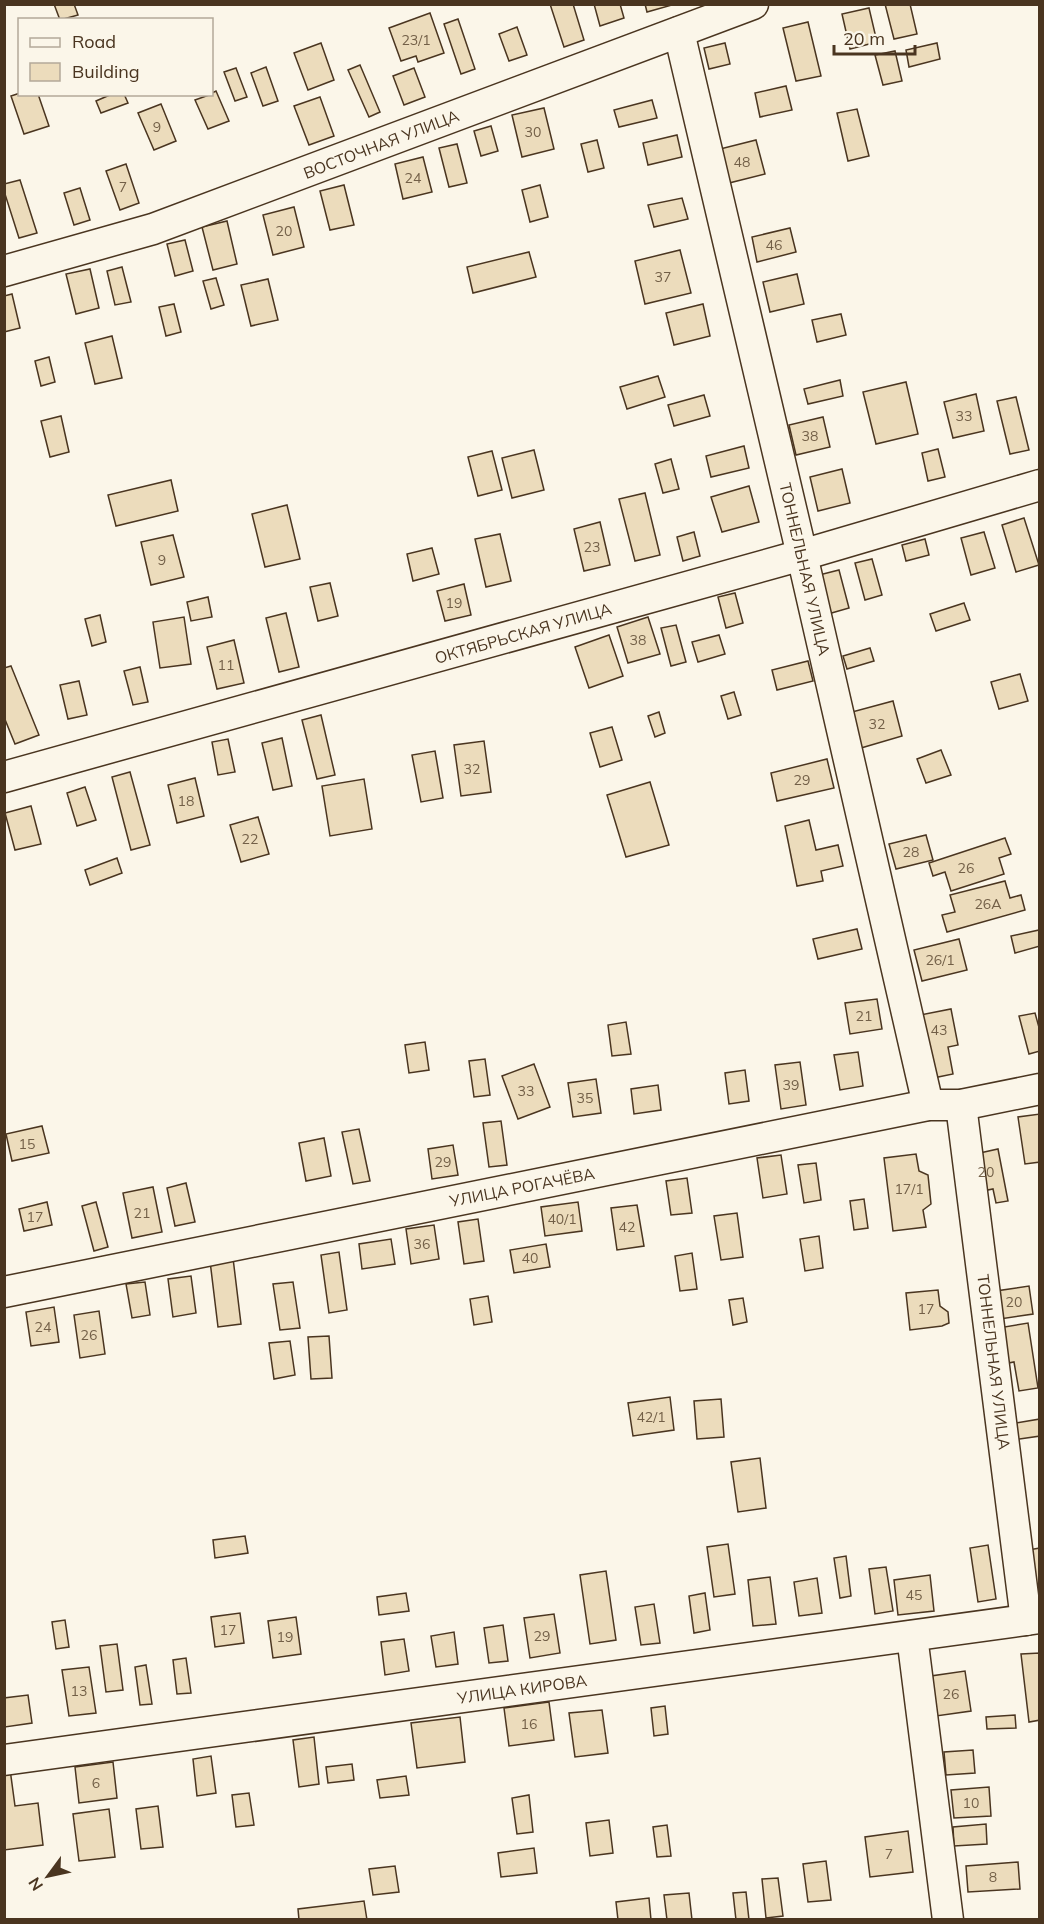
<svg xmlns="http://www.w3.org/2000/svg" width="1044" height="1924" font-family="Mulish,sans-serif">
<rect width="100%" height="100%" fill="#fbf6e9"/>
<!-- building -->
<g fill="#ecdcbc" stroke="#4a3520" stroke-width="1.5">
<path d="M54,4H74L78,15L60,20Z"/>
<path d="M550,4H573L584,40L564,47Z"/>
<path d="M594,4H620L624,18L600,26Z"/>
<path d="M645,4H672V5L647,12Z"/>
<path d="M885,4H910L917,34L894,39Z"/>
<path d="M869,8L877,42L850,49L842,14Z"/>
<path d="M430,13L444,53L418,62L416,56L401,61L389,28Z"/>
<path d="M458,19L475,69L461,74L444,24Z"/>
<path d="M808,22L821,76L796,81L783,28Z"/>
<path d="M517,27L527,55L509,61L499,34Z"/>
<path d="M321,43L334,80L308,90L294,53Z"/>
<path d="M725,43L730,64L709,69L704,48Z"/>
<path d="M937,43L940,59L909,67L906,50Z"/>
<path d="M895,51L902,81L883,85L875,55Z"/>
<path d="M360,65L380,112L369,117L348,70Z"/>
<path d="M266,67L278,101L263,106L251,73Z"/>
<path d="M236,68L247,97L235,101L224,72Z"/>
<path d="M414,68L425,97L404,105L393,76Z"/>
<path d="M786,86L792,110L760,117L755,93Z"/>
<path d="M216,91L229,121L208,129L195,100L212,94V93Z"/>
<path d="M20,93L38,94L49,126L24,134L11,96Z"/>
<path d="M112,94H124L128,103L101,113L96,101Z"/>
<path d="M320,97L334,136L309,145L294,106Z"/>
<path d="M652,100L657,118L619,127L614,110Z"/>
<path d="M161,104L176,141L154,150L138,113Z"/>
<path d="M544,108L554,149L522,157L512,115Z"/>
<path d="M857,109L869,156L848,161L837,113Z"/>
<path d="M491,126L498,151L481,156L474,131Z"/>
<path d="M677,135L682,157L648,165L643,143Z"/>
<path d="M597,140L604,168L588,172L581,144Z"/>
<path d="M756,140L765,174L729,183L720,149Z"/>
<path d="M457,144L467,183L449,187L439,148Z"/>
<path d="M423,157L432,192L403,199L395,164Z"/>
<path d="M126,164L139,203L120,210L106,171Z"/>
<path d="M20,180L37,233L19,238L4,191V184Z"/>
<path d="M344,185L354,225L330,230L320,191Z"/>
<path d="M540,185L548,217L530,222L522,190Z"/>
<path d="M80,188L90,220L74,225L64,193Z"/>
<path d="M682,198L688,219L654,227L648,205Z"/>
<path d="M294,207L304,247L273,255L263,215Z"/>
<path d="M227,221L237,264L213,270L202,227Z"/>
<path d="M790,228L796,252L757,262L752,237Z"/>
<path d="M185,240L193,271L175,276L167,244Z"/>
<path d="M680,250L691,293L645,304L635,261Z"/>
<path d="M529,252L536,277L473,293L467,267Z"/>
<path d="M122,267L131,302L115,305L107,271Z"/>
<path d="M90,269L99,308L76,314L66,274Z"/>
<path d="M797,274L804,304L770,312L763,282Z"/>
<path d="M216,278L224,305L211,309L203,281Z"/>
<path d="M268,279L278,320L251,326L241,285Z"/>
<path d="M12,294L20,328L4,332V296Z"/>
<path d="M174,304L181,332L166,336L159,307Z"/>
<path d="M703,304L710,336L674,345L666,313Z"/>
<path d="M841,314L846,335L817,342L812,320Z"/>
<path d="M112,336L122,378L95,384L85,343Z"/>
<path d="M49,357L55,382L41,386L35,361Z"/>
<path d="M658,376L665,397L627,409L620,387Z"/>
<path d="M840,380L843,396L808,404L804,389Z"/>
<path d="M906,382L918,434L876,444L863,392Z"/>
<path d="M976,394L984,431L953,438L944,402Z"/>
<path d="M704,395L710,416L674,426L668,405Z"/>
<path d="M1016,397L1029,450L1010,454L997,401Z"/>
<path d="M61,416L69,452L50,457L41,421Z"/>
<path d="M823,417L830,447L796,455L789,425Z"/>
<path d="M744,446L749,468L711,477L706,456Z"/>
<path d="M938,449L945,477L928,481L922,453Z"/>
<path d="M534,450L544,490L512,498L502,458Z"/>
<path d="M492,451L502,490L478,496L468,457Z"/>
<path d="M671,459L679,489L663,493L655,464Z"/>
<path d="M842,469L850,503L818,511L810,477Z"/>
<path d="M171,480L178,511L116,526L108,495Z"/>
<path d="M749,486L759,522L722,532L711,497Z"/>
<path d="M645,493L660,555L635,561L619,499Z"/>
<path d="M287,505L300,559L265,567L252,514Z"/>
<path d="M1024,518L1039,565L1016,572L1002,525Z"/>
<path d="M600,522L610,565L584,571L574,529Z"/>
<path d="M694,532L700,556L683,561L677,537Z"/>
<path d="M984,532L995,568L971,575L961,538Z"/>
<path d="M500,534L511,581L486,587L475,539Z"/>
<path d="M173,535L184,577L151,585L141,542Z"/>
<path d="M925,539L929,555L906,561L902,545Z"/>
<path d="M432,548L439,574L413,581L407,554Z"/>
<path d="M872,559L882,595L865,600L855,563Z"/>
<path d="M839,570L849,608L828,614L819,575Z"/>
<path d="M330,583L338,616L318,621L310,587Z"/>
<path d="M464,584L471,615L445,621L437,591Z"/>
<path d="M735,593L743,623L726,628L718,597Z"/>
<path d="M208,597L212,617L191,621L187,602Z"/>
<path d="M964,603L970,620L936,631L930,614Z"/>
<path d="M286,613L299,667L279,672L266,618Z"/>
<path d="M100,615L106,642L92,646L85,619Z"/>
<path d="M184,617L191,664L160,668L153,622Z"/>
<path d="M648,617L660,654L628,663L617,627Z"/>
<path d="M676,625L686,662L671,666L661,628Z"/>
<path d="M609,635L623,676L589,688L575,647Z"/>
<path d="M719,635L725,654L698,662L692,642Z"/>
<path d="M234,640L244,683L217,689L207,647Z"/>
<path d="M870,648L874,661L847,669L843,656Z"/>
<path d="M808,661L813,681L777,690L772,670Z"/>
<path d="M11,666L39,735L15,744L4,717V668Z"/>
<path d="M140,667L148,702L133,705L124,671Z"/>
<path d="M1020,674L1028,701L999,709L991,682Z"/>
<path d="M79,681L87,715L68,719L60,685Z"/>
<path d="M734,692L741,715L728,719L721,696Z"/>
<path d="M893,701L902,736L861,748L852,712Z"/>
<path d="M659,712L665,733L655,737L648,716Z"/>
<path d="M321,715L335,775L317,779L302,720Z"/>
<path d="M612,727L622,760L600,767L590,733Z"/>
<path d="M282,738L292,786L273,790L262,743Z"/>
<path d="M228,739L235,772L218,775L212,742Z"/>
<path d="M484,741L491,792L461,796L454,745Z"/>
<path d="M941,750L951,775L926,783L917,759Z"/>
<path d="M435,751L443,798L421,802L412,755Z"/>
<path d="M827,759L834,788L777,801L771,773Z"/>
<path d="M130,772L150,845L131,850L112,777Z"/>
<path d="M195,778L204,816L177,823L168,785Z"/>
<path d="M364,779L372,829L330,836L322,786Z"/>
<path d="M650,782L669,845L626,857L607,795Z"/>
<path d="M85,787L96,820L77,826L67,793Z"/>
<path d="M31,806L41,844L15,850L5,813Z"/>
<path d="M258,817L269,854L241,862L230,825Z"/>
<path d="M809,820L816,850L838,845L843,866L821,871L823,881L797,886L785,826Z"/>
<path d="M926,835L933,860L896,869L889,844Z"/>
<path d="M1005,838L1011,854L999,858L1004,874L951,891L945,872L933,876L929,863Z"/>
<path d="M117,858L122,873L90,885L85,870Z"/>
<path d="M1005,881L1010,898L1021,895L1025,910L947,932L942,915L955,912L950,895Z"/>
<path d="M857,929L862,949L818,959L813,939Z"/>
<path d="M1039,930L1040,946L1015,953L1011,936Z"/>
<path d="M959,939L967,970L922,981L914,950Z"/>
<path d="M877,999L882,1029L850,1034L845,1003Z"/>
<path d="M951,1009L958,1045L948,1047L953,1074L933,1078L920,1015Z"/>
<path d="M1035,1013L1040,1031V1051L1029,1054L1019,1016Z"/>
<path d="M626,1022L631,1054L612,1056L608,1025Z"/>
<path d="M425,1042L429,1070L409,1073L405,1045Z"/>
<path d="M858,1052L863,1086L840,1090L834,1055Z"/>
<path d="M485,1059L490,1095L474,1097L469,1061Z"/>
<path d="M800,1062L806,1105L781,1109L775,1065Z"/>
<path d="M534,1064L550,1107L518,1119L502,1076Z"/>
<path d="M745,1070L749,1101L729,1104L725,1073Z"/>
<path d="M596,1079L601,1113L573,1117L568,1083Z"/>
<path d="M658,1085L661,1110L634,1114L631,1089Z"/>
<path d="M1040,1114V1162L1025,1164L1018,1117Z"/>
<path d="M501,1121L507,1165L489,1167L483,1123Z"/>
<path d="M42,1126L49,1153L12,1161L6,1134Z"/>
<path d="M359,1129L370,1181L353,1184L342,1132Z"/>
<path d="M324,1138L331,1176L306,1181L299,1143Z"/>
<path d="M453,1145L458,1175L432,1179L428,1149Z"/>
<path d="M998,1149L1008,1201L996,1203L993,1189L973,1193L966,1156Z"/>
<path d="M916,1154L919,1171L928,1175L931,1204L923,1210L926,1227L893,1231L884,1158Z"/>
<path d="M781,1155L787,1194L763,1198L757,1158Z"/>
<path d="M816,1163L821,1200L804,1203L798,1165Z"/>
<path d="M687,1178L692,1213L671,1215L666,1181Z"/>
<path d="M186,1183L195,1222L175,1226L167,1188Z"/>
<path d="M153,1187L162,1232L132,1238L123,1193Z"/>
<path d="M864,1199L868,1228L854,1230L850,1201Z"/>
<path d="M47,1202L52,1225L24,1231L19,1209Z"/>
<path d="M96,1202L108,1247L94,1251L82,1206Z"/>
<path d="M578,1202L582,1231L545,1236L541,1207Z"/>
<path d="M637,1205L644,1246L617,1250L611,1208Z"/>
<path d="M737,1213L743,1257L721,1260L714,1216Z"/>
<path d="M478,1219L484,1261L464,1264L458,1222Z"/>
<path d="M434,1225L439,1259L411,1264L406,1229Z"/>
<path d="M819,1236L823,1268L805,1271L800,1239Z"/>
<path d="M391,1239L395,1264L362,1269L359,1244Z"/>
<path d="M546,1244L550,1267L514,1273L510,1250Z"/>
<path d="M339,1252L347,1310L329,1313L321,1255Z"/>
<path d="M692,1253L697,1289L680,1291L675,1256Z"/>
<path d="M233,1258L241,1324L218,1327L210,1261Z"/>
<path d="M191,1276L196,1313L173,1317L168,1279Z"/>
<path d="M145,1282L150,1315L132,1318L126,1284Z"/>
<path d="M293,1282L300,1328L280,1330L273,1284Z"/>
<path d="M1029,1286L1033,1314L1000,1319L996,1291Z"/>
<path d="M938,1290L940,1306L948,1312L949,1323L942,1326L910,1330L906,1293Z"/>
<path d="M488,1296L492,1322L474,1325L470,1299Z"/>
<path d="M743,1298L747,1322L733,1325L729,1300Z"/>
<path d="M54,1307L59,1342L31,1346L26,1312Z"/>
<path d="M99,1311L105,1354L80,1358L74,1315Z"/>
<path d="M1028,1323L1038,1388L1019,1391L1014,1362L998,1365L992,1329Z"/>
<path d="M329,1336L332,1378L311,1379L308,1337Z"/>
<path d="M290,1341L295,1375L274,1379L269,1343Z"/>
<path d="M670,1397L674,1430L633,1436L628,1403Z"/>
<path d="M721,1399L724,1437L697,1439L694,1401Z"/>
<path d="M1040,1419V1436L1012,1440L1010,1424Z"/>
<path d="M760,1458L766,1508L738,1512L731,1462Z"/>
<path d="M245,1536L248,1553L215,1558L213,1540Z"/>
<path d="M728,1544L735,1594L714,1597L707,1547Z"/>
<path d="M988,1545L996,1599L978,1602L970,1548Z"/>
<path d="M1040,1548V1590H1034L1028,1550Z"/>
<path d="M846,1556L851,1596L840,1598L834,1558Z"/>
<path d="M886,1567L893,1611L875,1614L869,1569Z"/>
<path d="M606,1571L616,1640L590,1644L580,1575Z"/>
<path d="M930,1575L934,1611L898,1615L894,1580Z"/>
<path d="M770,1577L776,1624L753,1626L748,1580Z"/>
<path d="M817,1578L822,1613L799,1616L794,1582Z"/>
<path d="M406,1593L409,1611L379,1615L377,1597Z"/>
<path d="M705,1593L710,1630L694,1633L689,1596Z"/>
<path d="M654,1604L660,1643L641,1645L635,1607Z"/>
<path d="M240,1613L244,1643L215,1647L211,1617Z"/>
<path d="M554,1614L560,1653L530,1658L524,1618Z"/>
<path d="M296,1617L301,1654L273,1658L268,1621Z"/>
<path d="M65,1620L69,1647L56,1649L52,1622Z"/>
<path d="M503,1625L508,1661L489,1663L484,1628Z"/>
<path d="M454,1632L458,1664L436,1667L431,1636Z"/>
<path d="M404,1639L409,1671L385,1675L381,1642Z"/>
<path d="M117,1644L123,1690L106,1692L100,1646Z"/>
<path d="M1040,1653V1720L1029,1722L1021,1654Z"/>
<path d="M186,1658L191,1693L177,1694L173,1660Z"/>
<path d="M146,1665L152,1704L140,1705L135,1667Z"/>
<path d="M89,1667L96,1713L69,1716L62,1670Z"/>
<path d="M965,1671L971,1711L936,1716L931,1676Z"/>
<path d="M28,1695L32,1723L5,1727L4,1698Z"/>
<path d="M549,1702L554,1740L509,1746L504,1708Z"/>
<path d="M665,1706L668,1734L654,1736L651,1708Z"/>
<path d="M602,1710L608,1753L575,1757L569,1713Z"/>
<path d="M1015,1715L1016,1728L987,1729L986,1717Z"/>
<path d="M460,1717L465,1762L417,1768L411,1723Z"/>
<path d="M314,1737L319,1784L299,1787L293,1740Z"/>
<path d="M973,1750L975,1773L946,1775L944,1752Z"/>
<path d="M211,1756L216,1793L197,1796L193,1759Z"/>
<path d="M113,1762L117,1798L79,1803L75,1767Z"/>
<path d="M352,1764L354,1780L328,1783L326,1767Z"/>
<path d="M4,1769H10L15,1806L38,1803L43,1845L4,1850Z"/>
<path d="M406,1776L409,1795L380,1798L377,1780Z"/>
<path d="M989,1787L991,1816L954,1818L951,1790Z"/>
<path d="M249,1793L254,1825L236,1827L232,1795Z"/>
<path d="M529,1795L533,1832L517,1834L512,1798Z"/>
<path d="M158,1806L163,1847L141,1849L136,1809Z"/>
<path d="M109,1809L115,1857L79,1861L73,1814Z"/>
<path d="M609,1820L613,1853L590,1856L586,1823Z"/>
<path d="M986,1824L987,1844L954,1846L953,1827Z"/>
<path d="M667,1825L671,1856L657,1857L653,1827Z"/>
<path d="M908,1831L913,1872L870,1877L865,1837Z"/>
<path d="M534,1848L537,1873L501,1877L498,1853Z"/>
<path d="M826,1861L831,1900L808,1902L803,1864Z"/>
<path d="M1018,1862L1020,1889L968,1892L966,1866Z"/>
<path d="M395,1866L399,1892L373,1895L369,1869Z"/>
<path d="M778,1878L783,1916L766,1918L762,1879Z"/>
<path d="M746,1892L749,1920H736L733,1893Z"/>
<path d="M689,1893L692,1920H667L664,1895Z"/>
<path d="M649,1898L651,1920H618L616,1902Z"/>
<path d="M364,1901L367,1920H299L298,1909Z"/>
</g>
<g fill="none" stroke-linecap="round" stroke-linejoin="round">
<!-- minor casing -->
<g stroke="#4a3520" stroke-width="33">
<g id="minor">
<path d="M679,32L802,555L928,1105"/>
<path d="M4,271L153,229L753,4"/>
<path d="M4,777L802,555L1040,485"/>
<path d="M961,1105L1026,1620"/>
<path d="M4,1292L928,1105H961L1040,1089"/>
<path d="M912,1636L948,1920"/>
<path d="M4,1760L1040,1618"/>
</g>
</g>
<!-- minor -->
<use href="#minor" stroke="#fbf6e9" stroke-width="30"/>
</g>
<g text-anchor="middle" stroke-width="4.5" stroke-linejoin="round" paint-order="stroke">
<!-- number labels -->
<g font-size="14" fill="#725f47">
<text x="416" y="45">23/1</text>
<text x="157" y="132">9</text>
<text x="533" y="137">30</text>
<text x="742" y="167">48</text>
<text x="413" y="183">24</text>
<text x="123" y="192">7</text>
<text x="284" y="236">20</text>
<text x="774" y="250">46</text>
<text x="663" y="282">37</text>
<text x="964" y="421">33</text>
<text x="810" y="441">38</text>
<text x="592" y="552">23</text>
<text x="162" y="565">9</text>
<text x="454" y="608">19</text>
<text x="638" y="645">38</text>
<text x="226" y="670">11</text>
<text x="877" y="729">32</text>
<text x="472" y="774">32</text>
<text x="802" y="785">29</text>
<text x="186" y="806">18</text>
<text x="250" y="844">22</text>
<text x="911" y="857">28</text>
<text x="966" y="873">26</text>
<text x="988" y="909">26А</text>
<text x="940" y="965">26/1</text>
<text x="864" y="1021">21</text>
<text x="939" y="1035">43</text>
<text x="791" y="1090">39</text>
<text x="526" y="1096">33</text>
<text x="585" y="1103">35</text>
<text x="27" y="1149">15</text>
<text x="443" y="1167">29</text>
<text x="986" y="1177">20</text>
<text x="909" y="1194">17/1</text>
<text x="142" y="1218">21</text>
<text x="35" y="1222">17</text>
<text x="562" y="1224">40/1</text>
<text x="627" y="1232">42</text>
<text x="422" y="1249">36</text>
<text x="530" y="1263">40</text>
<text x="1014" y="1307">20</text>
<text x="926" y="1314">17</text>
<text x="43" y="1332">24</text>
<text x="89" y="1340">26</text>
<text x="651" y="1422">42/1</text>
<text x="914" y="1600">45</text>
<text x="228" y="1635">17</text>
<text x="542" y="1641">29</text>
<text x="285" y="1642">19</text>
<text x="79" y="1696">13</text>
<text x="951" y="1699">26</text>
<text x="529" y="1729">16</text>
<text x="96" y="1788">6</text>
<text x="971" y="1808">10</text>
<text x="889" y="1859">7</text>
<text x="993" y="1882">8</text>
</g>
<!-- street labels -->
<g font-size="16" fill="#4a3520" stroke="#fbf6e9">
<text transform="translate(381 144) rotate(-21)" y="6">ВОСТОЧНАЯ УЛИЦА</text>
<text transform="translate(805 569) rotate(77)" y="6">ТОННЕЛЬНАЯ УЛИЦА</text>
<text transform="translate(523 633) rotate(-16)" y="6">ОКТЯБРЬСКАЯ УЛИЦА</text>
<text transform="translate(522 1187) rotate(-11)" y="6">УЛИЦА РОГАЧЁВА</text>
<text transform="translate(994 1362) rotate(83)" y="6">ТОННЕЛЬНАЯ УЛИЦА</text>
<text transform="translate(522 1689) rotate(-8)" y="6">УЛИЦА КИРОВА</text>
</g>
</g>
<!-- border -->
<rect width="1044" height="1924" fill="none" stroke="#4a3520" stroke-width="12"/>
<!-- legend -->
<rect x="18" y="18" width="195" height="78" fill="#fbf6e9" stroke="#b4a999" stroke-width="1.5"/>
<rect x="30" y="38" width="30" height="9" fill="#fbf6e9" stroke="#b4a999" stroke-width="1.5"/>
<text x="72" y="48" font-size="18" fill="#4a3520">Road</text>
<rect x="30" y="63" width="30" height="18" fill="#ecdcbc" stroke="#b4a999" stroke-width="1.5"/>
<text x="72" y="78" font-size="18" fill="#4a3520">Building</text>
<!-- north arrow -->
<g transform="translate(48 1876) rotate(237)" stroke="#fbf6e9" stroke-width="4.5" paint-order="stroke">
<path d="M0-4.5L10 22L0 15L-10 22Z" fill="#4a3520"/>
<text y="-9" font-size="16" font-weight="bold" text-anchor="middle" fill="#4a3520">N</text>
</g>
<!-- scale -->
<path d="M834 45v9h81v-9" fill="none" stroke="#4a3520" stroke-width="3"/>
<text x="843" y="45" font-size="18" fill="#4a3520" stroke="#fbf6e9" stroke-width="4.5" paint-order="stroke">20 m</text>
</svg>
